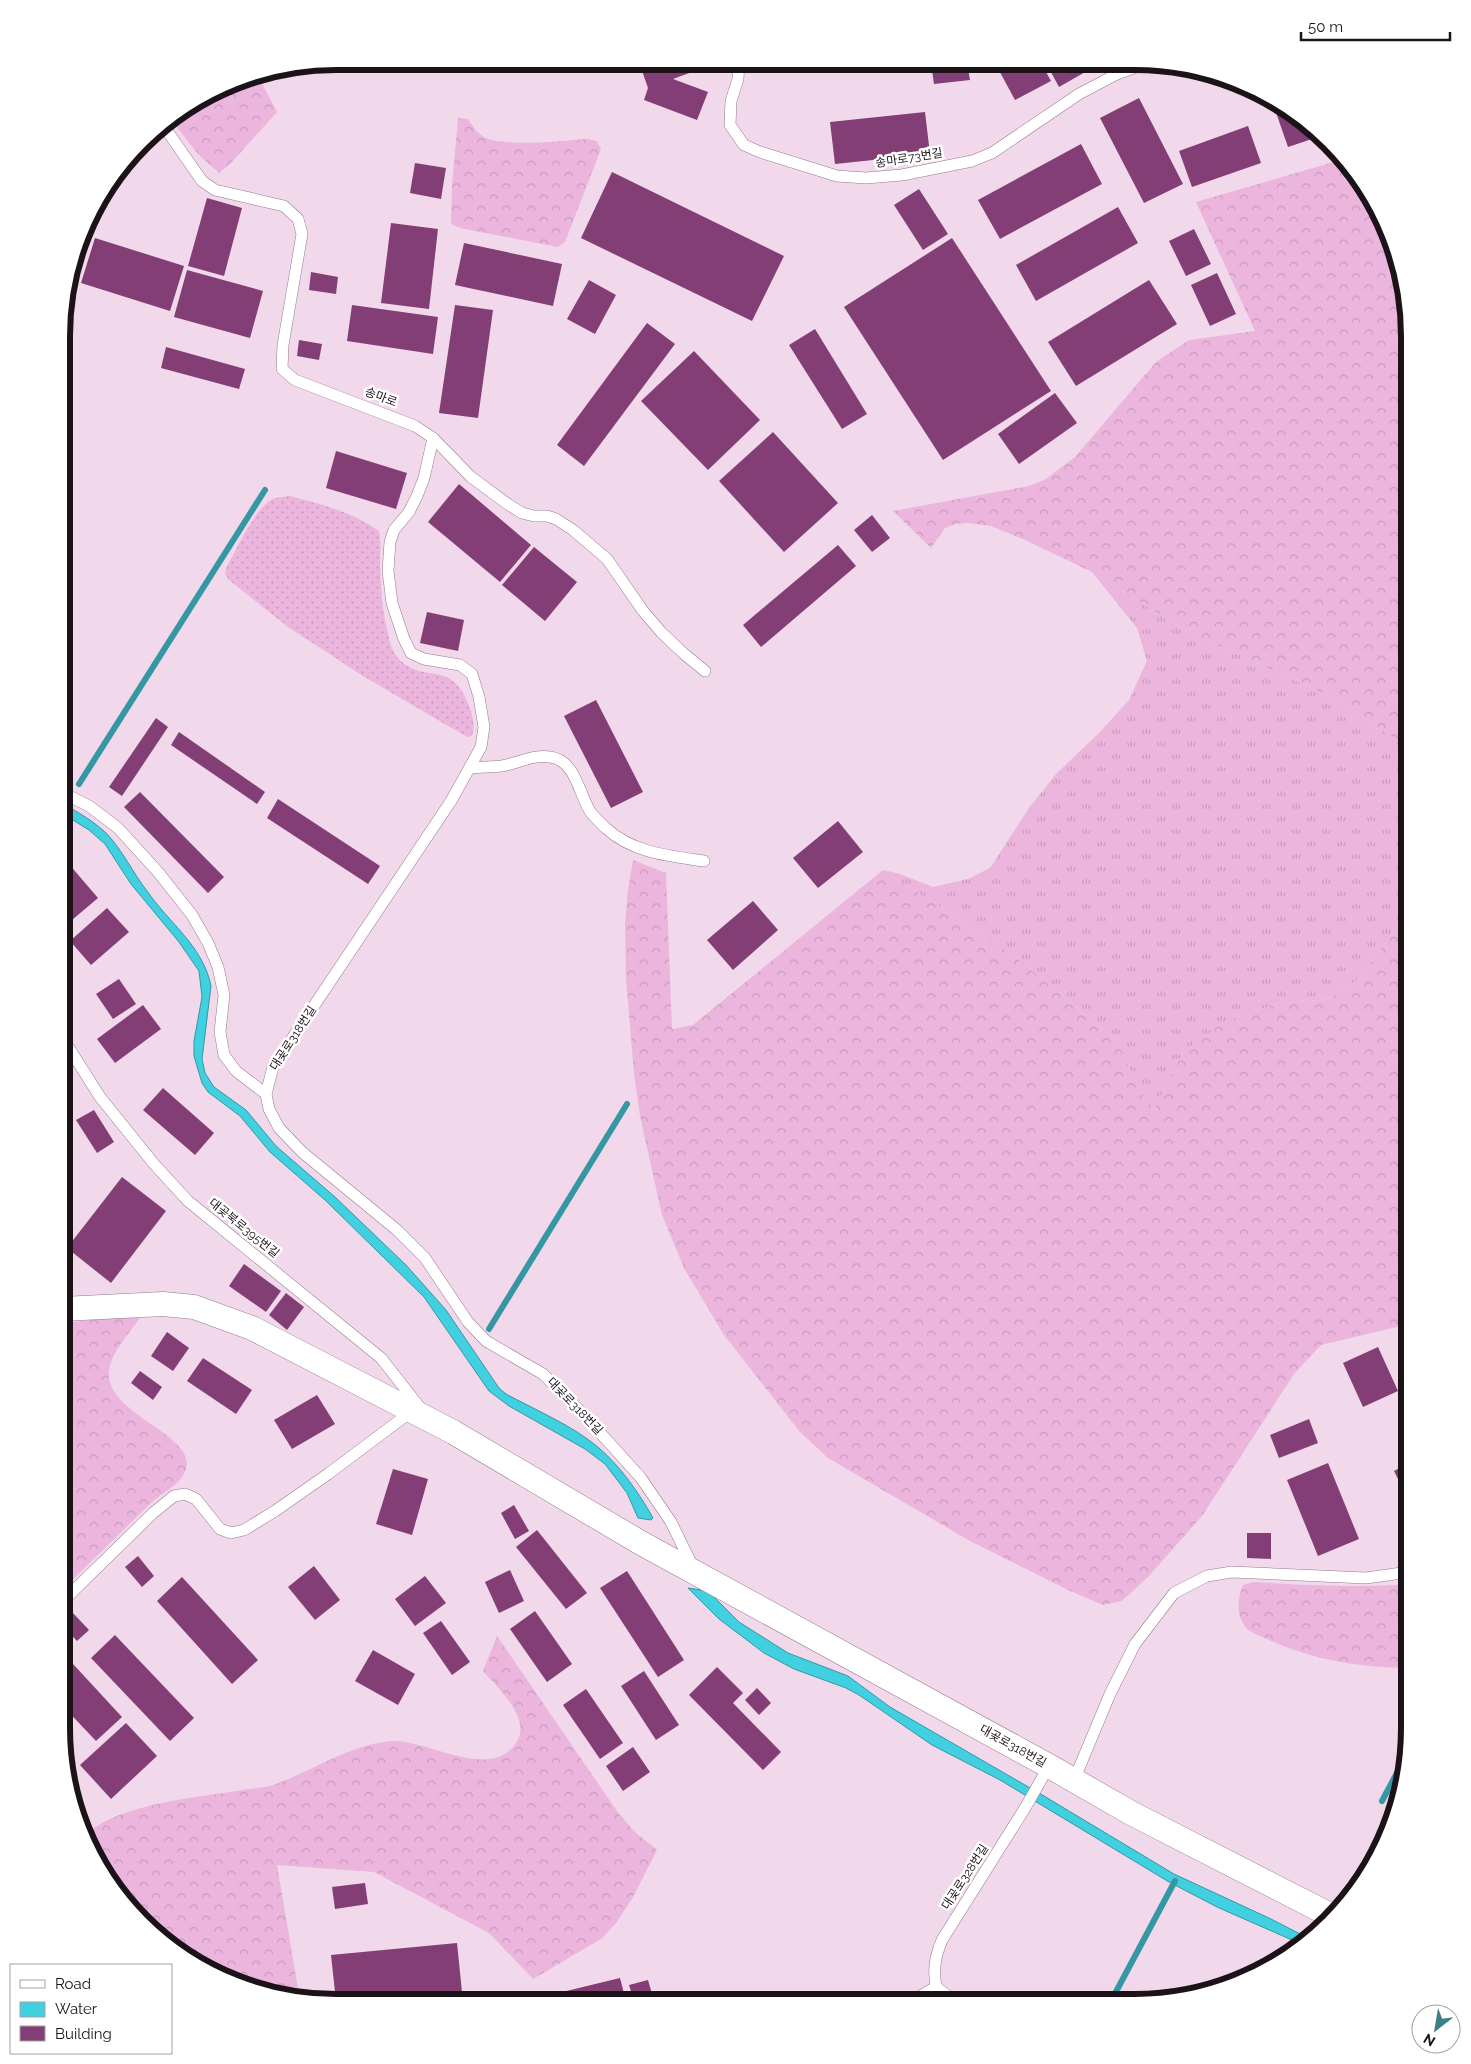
<svg xmlns="http://www.w3.org/2000/svg" width="1471" height="2064" font-family="Raleway,'Noto Sans KR',sans-serif">
<defs>
<pattern id="grass-tufts" width="24" height="20" patternUnits="userSpaceOnUse" patternTransform="scale(1.25)"><rect width="24" height="20" fill="#ebb5de"/><path d="M3 7l-1-3M5 7V3M7 7l1-3M15 17l-1-3M17 17v-4M19 17l1-3" fill="none" stroke="#c99bbe"/></pattern>
<pattern id="forest-crowns" width="20" height="18" patternUnits="userSpaceOnUse" patternTransform="scale(1.25)"><rect width="20" height="18" fill="#ebb5de"/><path d="M2 6a3 3 0 1 1 6 0M12 15a3 3 0 1 1 6 0" fill="none" stroke="#c99bbe"/></pattern>
<pattern id="garden-dots" width="8" height="8" patternUnits="userSpaceOnUse" patternTransform="scale(1.25)"><rect width="8" height="8" fill="#ebb5de"/><path d="M2 2h.1M6 6h.1" fill="none" stroke="#c99bbe" stroke-width="1.8" stroke-linecap="round"/></pattern>
</defs>
<rect width="100%" height="100%" fill="#f2d8eb"/>
<!-- grass -->
<path fill="url(#grass-tufts)" d="M1092,572L1179,627L1329,696L1400,742L1410,757L1409,910L1360,978L1328,999L1277,1004L1226,1021L1183,1052L1152,1115L1116,1039L1010,953L883,870L900,874L933,887L968,879L990,868L1029,808L1056,774L1100,732L1129,700L1147,661L1137,628Z"/>
<!-- forest -->
<g fill="url(#forest-crowns)">
<path d="M257,74L277,112L230,164L219,173L198,154L171,120L248,76Z"/>
<path d="M458,118L468,119C473,126 477,134 486,138C507,147 563,141 586,139L597,141L601,149L565,242L558,247L460,228L451,224L452,185Z"/>
<path d="M1344,159L1382,215L1400,265L1410,336V757L1400,742L1329,696L1179,627L1092,572L1023,539L991,526L967,523L955,524L945,528L931,548L893,511L1029,486L1046,479L1075,457L1156,362L1189,340L1255,331L1196,202Z"/>
<path d="M633,860L666,873L672,1029L693,1025L883,870L1010,953L1116,1039L1152,1114L1183,1052L1225,1021L1277,1004L1328,999L1360,978L1409,910V1324L1321,1345L1294,1374L1202,1516L1148,1577L1122,1601L1103,1605L1068,1590L970,1541L828,1458L800,1432L724,1335L684,1268L662,1215L640,1116L634,1073L626,978L625,924L628,890Z"/>
<path d="M142,1315C131,1331 112,1351 109,1370C103,1414 197,1434 186,1469C181,1485 162,1492 151,1503C121,1532 91,1562 61,1591L62,1323Z"/>
<path d="M1254,1582C1306,1585 1357,1588 1409,1584V1668C1360,1667 1312,1660 1267,1639C1260,1636 1248,1632 1244,1625C1236,1614 1238,1596 1243,1585Z"/>
<path d="M497,1636L619,1814L636,1833L657,1850L632,1899L616,1923L601,1939L533,1979L489,1933L374,1872L277,1865L300,2000L231,1982L183,1956L129,1909L89,1849L85,1837C112,1804 202,1797 242,1790C253,1788 266,1788 276,1784C314,1770 351,1744 393,1741C426,1740 482,1776 510,1750C539,1725 500,1690 483,1671Z"/>
</g>
<!-- garden -->
<path fill="url(#garden-dots)" d="M290,496C321,504 353,512 379,531C381,543 380,554 380,565C381,589 382,611 388,633C390,644 392,653 401,661C426,684 452,659 469,706C473,716 475,726 472,736L468,737L455,730L363,676L288,627L229,580L225,574L227,566C237,549 256,505 275,498C279,497 286,497 290,496Z"/>
<!-- water -->
<g fill="#40d0df" stroke="#3597a4">
<path d="M63,804C78,812 95,822 107,834C123,851 133,873 147,891C169,923 203,946 211,986L202,1059L205,1073L214,1087L246,1110L276,1146L335,1197L406,1265L446,1310L499,1388L506,1394C537,1411 572,1425 599,1448C621,1467 639,1493 653,1518L651,1520L638,1518L627,1493L605,1464L585,1449L509,1406L489,1391L424,1297L325,1200L270,1152L240,1116L208,1092L202,1083L194,1056V1041L202,997L199,971L179,942L131,884L105,844L89,830L63,814Z"/>
<path d="M688,1588L708,1591L739,1622L788,1653L848,1676L890,1707L1044,1796L1174,1874L1271,1919L1310,1939L1301,1944L1217,1907L1169,1882L1000,1780L932,1745L859,1695L846,1688L794,1669L764,1653L719,1619Z"/>
</g>
<g fill="none" stroke-linecap="round" stroke-linejoin="round">
<!-- stream -->
<g stroke="#3597a4" stroke-width="6">
<path d="M79,784L265,490"/>
<path d="M489,1329L627,1104"/>
<path d="M1382,1801L1408,1752"/>
<path d="M1306,1941L1313,1927"/>
<path d="M1110,2003L1175,1881"/>
</g>
</g>
<!-- building -->
<g fill="#833e75">
<path d="M639,62H698L700,69L673,79L708,92L697,120L644,100L648,88Z"/>
<path d="M931,63H967L970,80L934,84Z"/>
<path d="M995,63H1041L1051,81L1015,100Z"/>
<path d="M1046,63H1101L1059,87Z"/>
<path d="M1139,98L1183,184L1144,203L1100,118Z"/>
<path d="M1272,101L1302,118L1321,136L1288,147Z"/>
<path d="M925,112L930,154L835,164L830,122Z"/>
<path d="M1248,126L1261,163L1192,187L1179,151Z"/>
<path d="M1081,144L1102,184L1000,239L978,200Z"/>
<path d="M135,154L137,160L127,163L134,155Z"/>
<path d="M415,163L446,168L441,199L410,193Z"/>
<path d="M612,172L784,256L752,321L581,238Z"/>
<path d="M919,189L948,234L923,250L894,205Z"/>
<path d="M207,198L242,208L224,276L188,266Z"/>
<path d="M95,207L98,215L92,217L93,215Z"/>
<path d="M1118,207L1138,243L1036,301L1016,265Z"/>
<path d="M391,223L438,229L429,309L381,303Z"/>
<path d="M1194,229L1211,264L1186,276L1169,241Z"/>
<path d="M95,238L184,266L170,311L81,283Z"/>
<path d="M952,238L1051,391L943,460L844,307Z"/>
<path d="M464,243L562,264L553,306L455,285Z"/>
<path d="M187,270L263,291L250,338L174,317Z"/>
<path d="M311,272L338,277L336,294L309,290Z"/>
<path d="M1217,273L1236,314L1210,326L1191,285Z"/>
<path d="M589,280L616,295L595,334L567,319Z"/>
<path d="M1149,280L1177,324L1076,386L1048,342Z"/>
<path d="M352,305L438,317L433,354L347,341Z"/>
<path d="M455,305L493,310L478,418L439,413Z"/>
<path d="M647,323L675,344L584,466L557,445Z"/>
<path d="M815,329L867,414L842,429L789,345Z"/>
<path d="M299,340L322,344L319,360L297,356Z"/>
<path d="M166,347L245,369L239,389L161,368Z"/>
<path d="M694,351L760,420L708,470L641,401Z"/>
<path d="M1055,393L1077,423L1019,464L998,434Z"/>
<path d="M773,432L838,503L784,552L719,481Z"/>
<path d="M336,451L407,473L396,509L326,488Z"/>
<path d="M459,484L531,545L500,582L428,522Z"/>
<path d="M872,515L890,538L872,552L854,530Z"/>
<path d="M838,545L856,566L761,647L743,625Z"/>
<path d="M534,547L577,582L545,621L502,585Z"/>
<path d="M427,612L464,620L458,651L420,643Z"/>
<path d="M596,700L643,792L611,808L564,716Z"/>
<path d="M156,718L168,727L122,796L109,787Z"/>
<path d="M179,732L265,792L257,804L171,745Z"/>
<path d="M140,792L224,877L208,893L124,807Z"/>
<path d="M278,799L380,866L368,884L267,818Z"/>
<path d="M838,821L863,852L818,888L793,858Z"/>
<path d="M68,863L98,898L72,920L63,908V867Z"/>
<path d="M753,901L778,930L733,970L707,940Z"/>
<path d="M107,908L129,932L91,965L70,941Z"/>
<path d="M119,979L136,1004L113,1019L96,994Z"/>
<path d="M143,1005L161,1029L115,1063L97,1039Z"/>
<path d="M163,1088L214,1133L195,1155L143,1110Z"/>
<path d="M94,1110L114,1142L97,1153L76,1120Z"/>
<path d="M122,1177L166,1211L111,1283L67,1248Z"/>
<path d="M62,1217L69,1222L62,1232Z"/>
<path d="M244,1264L281,1291L266,1312L229,1286Z"/>
<path d="M286,1293L304,1307L287,1330L269,1315Z"/>
<path d="M167,1332L189,1348L173,1371L151,1356Z"/>
<path d="M1378,1347L1398,1391L1363,1407L1343,1363Z"/>
<path d="M203,1358L252,1390L236,1414L187,1381Z"/>
<path d="M140,1371L162,1387L153,1400L131,1383Z"/>
<path d="M317,1395L335,1424L292,1449L274,1420Z"/>
<path d="M1309,1419L1318,1443L1279,1458L1270,1435Z"/>
<path d="M1328,1463L1359,1539L1318,1556L1287,1480Z"/>
<path d="M1409,1463V1501L1394,1471Z"/>
<path d="M393,1469L428,1479L412,1535L376,1524Z"/>
<path d="M514,1505L529,1531L515,1539L501,1513Z"/>
<path d="M537,1530L587,1593L566,1609L516,1547Z"/>
<path d="M1247,1533H1271V1559L1247,1558Z"/>
<path d="M138,1556L154,1576L142,1587L125,1567Z"/>
<path d="M314,1566L340,1600L315,1620L288,1587Z"/>
<path d="M510,1570L524,1601L499,1613L485,1582Z"/>
<path d="M627,1571L684,1660L658,1677L600,1588Z"/>
<path d="M425,1576L446,1603L415,1626L395,1599Z"/>
<path d="M182,1577L258,1660L232,1684L157,1601Z"/>
<path d="M535,1611L572,1664L547,1682L510,1629Z"/>
<path d="M72,1612L89,1630L77,1641L61,1624Z"/>
<path d="M441,1621L470,1662L452,1675L423,1633Z"/>
<path d="M115,1635L194,1718L170,1741L91,1658Z"/>
<path d="M373,1650L415,1674L398,1705L355,1681Z"/>
<path d="M61,1651L122,1717L96,1741L61,1704Z"/>
<path d="M717,1667L743,1693L733,1703L781,1752L763,1770L689,1695Z"/>
<path d="M644,1671L679,1725L656,1740L621,1686Z"/>
<path d="M757,1688L771,1703L759,1715L745,1700Z"/>
<path d="M586,1689L623,1743L600,1759L563,1705Z"/>
<path d="M126,1723L157,1756L111,1799L80,1765Z"/>
<path d="M633,1747L650,1772L623,1791L606,1766Z"/>
<path d="M365,1883L368,1904L335,1909L332,1887Z"/>
<path d="M457,1943L462,1992L378,2001H336L331,1955Z"/>
<path d="M620,1978L626,2001H556L554,1994Z"/>
<path d="M648,1980L654,2001H634L629,1985Z"/>
<path d="M504,1994L505,2001H483L482,1997Z"/>
</g>
<g fill="none" stroke-linecap="round" stroke-linejoin="round">
<!-- lane casing -->
<g stroke="#927b8c" stroke-width="12">
<g id="lane">
<path d="M739,62L738,79L731,101L730,125L744,145L760,152L837,176L866,178L902,175L972,161L992,153L1079,94L1117,74L1144,64"/>
<path d="M163,125L202,181L215,190L284,206L298,219L302,234L283,345L282,369L295,380L415,426L433,438L471,477L509,505L522,513L534,516H547L556,519L573,530L607,559L643,611L661,632L683,653L705,671"/>
<path d="M433,438L424,478L417,496L409,512L394,530L390,542L388,571L392,603L404,639L411,653L424,659L460,665L472,674L479,697L484,727L481,747L451,801L273,1067L266,1094L269,1109L279,1128L302,1152L397,1230L425,1258L468,1322L486,1341L543,1374L585,1416L641,1478L671,1522L693,1567"/>
<path d="M471,768C481,767 492,767 502,766C518,763 534,754 550,757C576,760 579,795 591,813C596,818 602,825 607,829C633,853 671,856 704,861"/>
<path d="M63,793L89,806L118,828L158,872L192,915L208,943L218,967L224,995L220,1032L224,1055L236,1071L266,1094"/>
<path d="M62,1037L100,1097L154,1164L188,1201L381,1358L421,1409"/>
<path d="M61,1603L153,1513L174,1496L185,1494L196,1499L220,1529L231,1533L244,1530L275,1511L328,1474L412,1411"/>
<path d="M1074,1780L1110,1694L1135,1644L1174,1593L1207,1576L1232,1572L1366,1578L1409,1572"/>
<path d="M910,2002L936,1987"/>
<path d="M956,2002L936,1987C933,1969 935,1957 942,1940L1025,1808L1049,1766"/>
</g>
</g>
<!-- street casing -->
<g stroke="#927b8c" stroke-width="25">
<path id="street" d="M62,1309L163,1304L194,1307L252,1328L453,1432L641,1543L1049,1766L1131,1813L1332,1916"/>
</g>
<!-- lane -->
<use href="#lane" stroke="#fff" stroke-width="11"/>
<!-- street -->
<use href="#street" stroke="#fff" stroke-width="24"/>
</g>
<g text-anchor="middle" stroke-width="5" stroke-linejoin="round" paint-order="stroke">
<!-- street labels -->
<g font-size="12" fill="#1c1319" stroke="#fff">
<text transform="translate(909 158) rotate(-9)" y="4">송마로73번길</text>
<text transform="translate(381 397) rotate(21)" y="4">송마로</text>
<text transform="translate(293 1038) rotate(-57)" y="4">대곶로318번길</text>
<text transform="translate(244 1228) rotate(39)" y="4">대곶북로395번길</text>
<text transform="translate(575 1406) rotate(46)" y="4">대곶로318번길</text>
<text transform="translate(1013 1746) rotate(29)" y="4">대곶로318번길</text>
<text transform="translate(965 1877) rotate(-57)" y="4">대곶로328번길</text>
</g>
</g>
<!-- crop -->
<path d="M0 0H1471V2064H0ZM336 70H1135A266 266 0 0 1 1401 336V1728A266 266 0 0 1 1135 1994H336A266 266 0 0 1 70 1728V336A266 266 0 0 1 336 70Z" fill="#fff" fill-rule="evenodd"/>
<path fill="none" stroke="#1c1319" stroke-width="6" d="M336 70H1135A266 266 0 0 1 1401 336V1728A266 266 0 0 1 1135 1994H336A266 266 0 0 1 70 1728V336A266 266 0 0 1 336 70Z"/>
<!-- legend -->
<rect x="10" y="1964" width="162" height="90" fill="#ffffff" stroke="#a4a1a3"/>
<rect x="20" y="1980" width="25" height="8" fill="#ffffff" stroke="#a4a1a3"/>
<text x="55" y="1989" font-size="15" fill="#1c1319">Road</text>
<rect x="20" y="2002" width="25" height="15" fill="#40d0df" stroke="#a4a1a3"/>
<text x="55" y="2014" font-size="15" fill="#1c1319">Water</text>
<rect x="20" y="2026" width="25" height="15" fill="#833e75" stroke="#a4a1a3"/>
<text x="55" y="2039" font-size="15" fill="#1c1319">Building</text>
<!-- north arrow -->
<g transform="translate(1436 2029) rotate(211)"><circle r="24" fill="#ffffff" stroke="#a4a1a3"/>
<path d="M0-4L9 19L0 12L-9 19Z" fill="#398088"/>
<text y="-8" font-size="14" font-weight="bold" text-anchor="middle" fill="#1c1319">N</text>
</g>
<!-- scale -->
<path d="M1301 32v8h149v-8" fill="none" stroke="#1c1319" stroke-width="2.5"/>
<text x="1308" y="32" font-size="15" fill="#1c1319" stroke="#ffffff" stroke-width="4" paint-order="stroke">50 m</text>
</svg>
